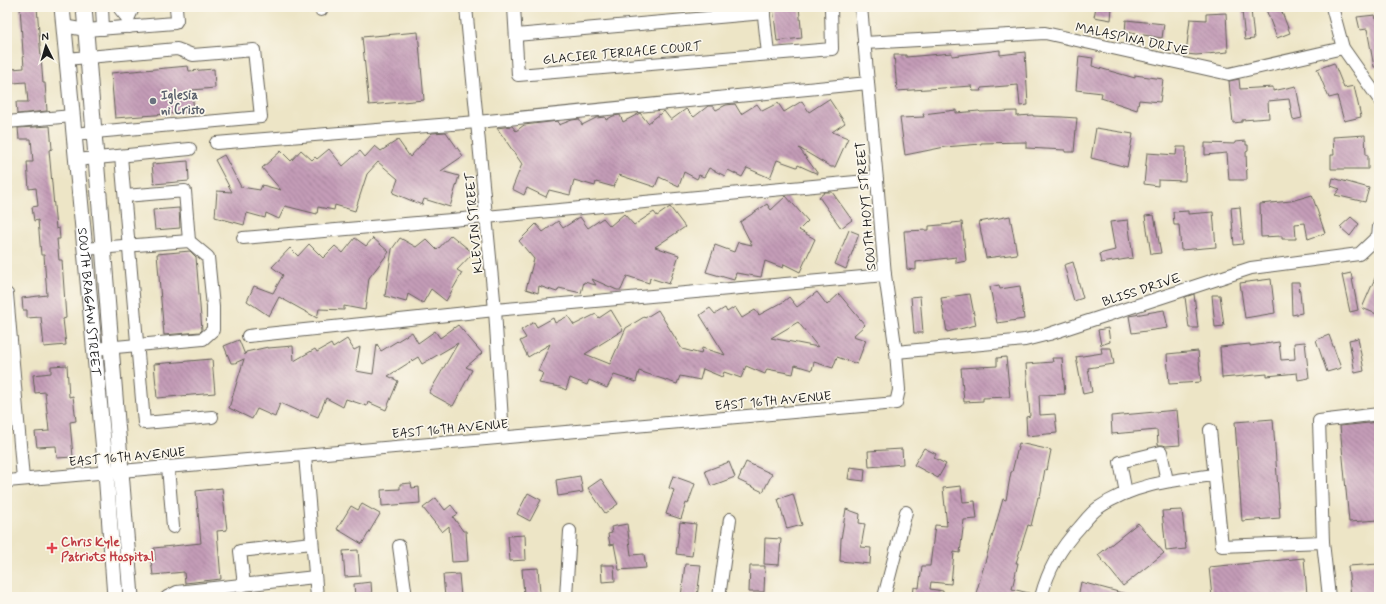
<svg xmlns="http://www.w3.org/2000/svg" width="1386" height="604" font-family="Mynerve,sans-serif">
<defs>
<pattern id="building-back-hatch" width="6" height="6" patternUnits="userSpaceOnUse"><rect width="6" height="6" fill="#c49cb7"/><path d="M-1 5l2 2M0 0l6 6M5-1l2 2" fill="none" stroke="#9e7e94"/></pattern>
</defs>
<rect width="100%" height="100%" fill="#fbf7ec"/>
<filter id="ink" filterUnits="userSpaceOnUse"><feTurbulence type="fractalNoise" baseFrequency=".025" numOctaves="2"/><feDisplacementMap in="SourceGraphic" scale="8" xChannelSelector="R" yChannelSelector="G"/><feConvolveMatrix kernelMatrix="1 2 1 2 8 2 1 2 1" color-interpolation-filters="sRGB"/></filter>
<filter id="wash" filterUnits="userSpaceOnUse"><feTurbulence type="fractalNoise" baseFrequency=".012" numOctaves="4" result="noise"/><feDisplacementMap in="SourceGraphic" scale="16" xChannelSelector="R" yChannelSelector="G"/><feGaussianBlur stdDeviation="0.9" result="paint"/><feColorMatrix in="noise" values="0 0 0 0 0 0 0 0 0 0 0 0 0 0 0 0 0 1.4 0 .05"/><feComposite in="paint" operator="in"/></filter>
<g filter="url(#wash)">
<rect width="100%" height="100%" fill="#ede5c6"/>
<g id="blocks">
<!-- building -->
<g fill="url(#building-back-hatch)" fill-rule="evenodd">
<path d="M20,7H37L43,83H45L47,111L17,114L16,102H28L26,82L13,83L12,69L24,68Z"/>
<path d="M773,7H799L802,38L777,41Z"/>
<path d="M1096,7H1112L1111,20L1094,17Z"/>
<path d="M1265,7H1280L1290,33L1277,38Z"/>
<path d="M1251,10L1254,39L1245,40L1242,11Z"/>
<path d="M1226,13L1228,52L1196,55L1186,54L1190,19L1206,20V14Z"/>
<path d="M1375,15L1376,19L1379,18V67H1374L1367,29L1360,30L1357,17Z"/>
<path d="M1126,20L1164,24L1162,38L1125,32Z"/>
<path d="M418,32L424,100L369,105L362,37Z"/>
<path d="M1000,50V55L1025,52L1028,105L1020,106L1018,85L981,88L982,91H973L972,86L897,91L894,55H906V57L952,53V56Z"/>
<path d="M1079,56L1093,58L1092,66L1135,78V75L1163,79L1160,102L1139,100L1137,110L1101,98L1102,93L1076,90Z"/>
<path d="M1334,63L1344,88L1354,86L1361,117L1344,121L1337,96L1329,98L1317,69Z"/>
<path d="M188,66L189,71L214,69L215,88L192,90L194,112L115,118L111,73Z"/>
<path d="M1239,79L1240,89L1273,87V91L1296,86L1302,118L1293,120L1289,99L1268,101L1269,118L1242,120V122L1233,123L1229,81Z"/>
<path d="M829,99L845,123L832,132L848,138L835,167H831L799,148L818,174L798,165L797,167L777,160L770,178L747,168L742,177L728,170L725,176L709,168L704,177L699,175L697,179L684,172L679,186L659,177L655,187L619,175L614,187L596,182L595,186L574,180L570,195L549,190L546,197L527,188L524,195L512,189L522,164L497,128L512,126L516,131L524,125L558,121L559,125L572,120L579,119L582,125L596,118L605,117L606,120L613,116L620,115L623,122L640,113L648,123L664,111L671,120L686,109L694,117L708,106H713L716,110L726,105L735,104L741,114L757,104L762,111L778,103L784,112L802,101L809,112Z"/>
<path d="M956,110V113L979,111L980,112L1017,111V116L1033,115V116L1062,117L1077,118L1074,152H1065V150L1026,148V142L981,143V144L945,147L905,155L900,118L924,117L923,114Z"/>
<path d="M50,126L52,149L49,150L56,229L59,228L60,239H57L59,260H62L66,318L63,319L66,345L44,347L41,317L27,318V310H23L22,298L47,295L44,255H41L38,220L34,221L32,207L38,206L36,188L29,189L27,162H33L31,139H19L18,128Z"/>
<path d="M1096,128L1133,134L1127,167L1091,158Z"/>
<path d="M446,132L463,156L441,171L459,176L450,207L424,199L422,205L393,193L398,179L378,162L367,174L355,211L335,205L334,210L318,207L317,214L285,206L279,219L266,213L265,218L247,213L244,225L215,217L217,191L232,192L215,160L224,155L241,187L260,190L262,185L281,190L262,168L281,151L291,161L301,150L312,160L315,157L317,159L329,149L343,166L360,151L365,157L375,146L381,151L398,140L410,157L432,133Z"/>
<path d="M1365,135L1366,155H1368V169H1331V155H1334L1333,137Z"/>
<path d="M1246,141V145H1248V151L1246,152L1247,180H1229L1227,153L1205,155V143L1235,144V142Z"/>
<path d="M1177,147H1186L1185,181L1158,180V186L1144,184L1147,153L1176,155Z"/>
<path d="M188,161L189,181L154,184L152,164Z"/>
<path d="M1333,178L1369,188L1365,202L1335,195L1340,189L1331,186Z"/>
<path d="M825,192H832L852,220L841,228L819,197Z"/>
<path d="M1312,195L1325,233L1308,239L1305,223L1295,224L1296,239H1282V236L1261,237L1260,204L1291,201Z"/>
<path d="M786,196L808,221L799,230L815,239L800,272L784,264L783,268L765,261L761,277L736,273L734,280L706,272L715,245L734,252L738,242L752,245L740,222L767,204L771,210Z"/>
<path d="M670,207L685,227L655,247L679,255L669,284L650,278L649,283L627,276L621,290H617L592,279L596,285L584,282L581,293L559,288L557,292L539,286L538,293L526,289L534,259L519,241L536,224L543,232L558,221L563,228L580,217L588,228L603,218L610,226L624,214L634,225L654,212L657,216Z"/>
<path d="M1240,207L1243,244L1234,245L1231,208Z"/>
<path d="M179,208L180,228L155,230L153,210Z"/>
<path d="M1188,211V214L1213,212L1216,247L1181,250L1179,225H1174L1173,212Z"/>
<path d="M1154,215L1161,253L1151,254L1145,216Z"/>
<path d="M1010,216L1017,254L986,258L979,222Z"/>
<path d="M1351,217L1359,224L1350,236L1340,227Z"/>
<path d="M1128,220L1133,258L1101,263L1099,254L1115,250L1110,222Z"/>
<path d="M962,222L966,261L956,263V257L916,262V270L907,269L904,231L929,230V226L952,224V223Z"/>
<path d="M849,230L859,234L846,269L835,264Z"/>
<path d="M451,235L473,253L457,270L462,273L446,301L431,289L423,303L408,294L406,302L385,296L392,249L400,238L416,247L426,239L437,250Z"/>
<path d="M355,238L366,246L373,238L389,252L369,278L365,310L344,306V310L319,309L317,318L279,297L269,316L247,301L254,286L273,293L283,275L272,267L290,248L298,256L309,244L323,258L335,246L343,253Z"/>
<path d="M190,251L196,257L202,330L200,332L164,335L157,254Z"/>
<path d="M1073,262L1083,298L1074,301L1064,265Z"/>
<path d="M1379,269V315L1362,308Z"/>
<path d="M1351,273L1358,310L1350,312L1342,275Z"/>
<path d="M1271,279L1275,313L1245,318L1240,283Z"/>
<path d="M1291,282H1299L1302,313L1292,315Z"/>
<path d="M999,285L1000,289L1020,286L1024,319L997,323L990,287Z"/>
<path d="M817,292L827,305L839,294L865,325L853,336L866,340L857,364L837,357L833,368L814,362L812,370L795,365L793,374L767,369L765,374L746,366L741,378L724,372L722,377L703,369L700,380L680,376L677,384L639,371L636,382L614,375L607,388L589,380L587,385L570,378L566,390L560,387L539,383L543,373L538,371L550,344L528,357L520,341L526,338L521,330L534,322L537,327L553,318L555,323L568,316L574,325L596,314L599,318L611,310L623,330L585,354L610,364L626,328L644,317L645,318L658,310L682,349L701,354L702,348L725,355L700,315L710,308L715,314L725,308L727,312L735,307L742,318L755,310L759,315L783,302L789,297L797,307ZM798,322L818,347L771,338Z"/>
<path d="M970,294L976,325L947,332L941,298Z"/>
<path d="M1194,294L1198,328H1189L1185,297Z"/>
<path d="M1212,295H1220L1224,326L1215,327Z"/>
<path d="M920,296L923,333H914L911,297Z"/>
<path d="M1164,310L1168,328L1132,333L1129,316Z"/>
<path d="M458,325L482,353L466,367L472,370L453,406L429,393L458,343L422,364L418,357L388,376L398,381L386,410L368,402L367,406L346,399L343,407L326,398L318,417L301,410L300,412L280,403L275,417L257,409L252,419L229,408L244,359L235,363H231L224,346L239,340L245,355L246,352L268,347V348L293,346L294,361L315,349L317,352L331,344L333,348L347,339L354,350L360,347L356,371L373,374L377,344L381,351L412,332L418,343L435,331L440,338Z"/>
<path d="M1108,328L1110,342L1101,345L1098,330Z"/>
<path d="M1329,335L1341,368L1327,372L1316,340Z"/>
<path d="M1358,338L1364,371L1355,373L1349,340Z"/>
<path d="M1279,342L1281,360L1295,359L1294,343L1305,342L1309,378L1298,380L1297,373L1267,376V374L1222,378L1220,347L1250,344V346Z"/>
<path d="M1101,348H1111L1114,364L1088,368L1092,392L1083,394L1076,357L1102,353Z"/>
<path d="M1198,351L1201,382L1169,384L1167,354Z"/>
<path d="M1006,357L1010,397L983,398V401L964,402L961,368L997,366V358Z"/>
<path d="M1052,358H1062L1065,394L1039,395L1040,415L1055,414L1057,433L1027,436L1026,417L1030,416L1026,364L1053,362Z"/>
<path d="M212,359L215,393L157,398L154,364Z"/>
<path d="M67,365L69,397L73,396L76,421L70,422L73,457L57,458L56,446L37,447L35,432L49,431L45,392L35,393L33,375L51,373V366Z"/>
<path d="M1177,410L1180,445L1166,446L1163,445H1158L1157,430L1112,434L1111,416Z"/>
<path d="M1273,419L1280,518L1242,521L1235,422Z"/>
<path d="M1379,422V520L1349,522L1340,426Z"/>
<path d="M1019,443L1051,450L1047,470L1045,469L1040,497H1038L1031,526L1028,525L1016,563H1018L1012,589L1029,593V597H975L1003,499L1006,500L1011,472H1012Z"/>
<path d="M924,448L936,454L934,458L946,464L938,478L914,465Z"/>
<path d="M902,449L903,464L869,467L868,451Z"/>
<path d="M729,462L735,477L711,486L705,471Z"/>
<path d="M746,462L772,474L763,492L738,480Z"/>
<path d="M850,467L865,469L864,481L848,479Z"/>
<path d="M580,476L583,492L558,496L556,480Z"/>
<path d="M673,476L695,484L688,504L686,503L681,519L666,514L674,490L669,488Z"/>
<path d="M601,479L618,504L605,513L588,488Z"/>
<path d="M411,483L412,488L419,487L420,503L382,506L381,490L400,489V484Z"/>
<path d="M961,486L963,502L975,501L977,519L964,520L960,553L954,552L951,584L931,582L930,589L943,591V597H913L914,587L919,588L922,566H930L935,525L947,526L943,488Z"/>
<path d="M222,488L227,530L217,531L221,579L185,583L184,572L153,575L151,560H155L154,548L201,543L196,491Z"/>
<path d="M528,493L541,500L530,521L517,514Z"/>
<path d="M793,494L802,525L787,529L778,499Z"/>
<path d="M436,498L445,510L451,505L458,514L453,517L463,531H466L468,561L452,562L449,526L442,532L423,508Z"/>
<path d="M362,504L380,514L362,544L337,529L351,506L358,510Z"/>
<path d="M846,509L860,514L859,523L865,524L861,547L871,548L870,564L840,561L841,539Z"/>
<path d="M1182,510L1186,549L1166,551L1162,511Z"/>
<path d="M680,522L696,524L692,556L676,554Z"/>
<path d="M1138,523L1164,553L1123,586L1098,555Z"/>
<path d="M627,524L631,555L644,554L646,568L619,570L614,544L610,545L608,534L612,533L611,527Z"/>
<path d="M525,535L526,560L510,561L508,536Z"/>
<path d="M765,538L781,539L779,565L764,564Z"/>
<path d="M358,550L360,576L345,577L343,551Z"/>
<path d="M1304,558L1307,595L1285,597H1212L1209,567Z"/>
<path d="M685,564L701,565L697,597H681Z"/>
<path d="M1379,564V597H1351L1348,566Z"/>
<path d="M601,565H614L615,581L602,582Z"/>
<path d="M750,566H765L764,592H749Z"/>
<path d="M538,568L540,593L524,595L522,569Z"/>
<path d="M459,574L461,597H445L443,575Z"/>
<path d="M371,582L372,597H355L354,584Z"/>
<path d="M1081,582L1126,594V597H1078Z"/>
</g>
</g>
</g>
<g filter="url(#ink)">
<use href="#blocks" fill-opacity="0" stroke="#656258" stroke-width="1"/>
<g fill="none" stroke-linecap="round" stroke-linejoin="round">
<!-- minor casing -->
<g stroke="#656258" stroke-width="14">
<g id="minor">
<path d="M102,7L103,29"/>
<path d="M321,7V10"/>
<path d="M466,7L495,310L503,437"/>
<path d="M514,7L518,75L832,49L831,7"/>
<path d="M763,7L768,54"/>
<path d="M1332,7L1343,48L1379,99"/>
<path d="M120,9L128,19"/>
<path d="M63,26L86,30L175,23L177,20L176,7"/>
<path d="M129,27L128,19L133,8"/>
<path d="M516,35L764,13"/>
<path d="M864,43L1045,33L1229,74L1343,48"/>
<path d="M66,59L177,49L193,55L254,50L261,117L73,134"/>
<path d="M7,122L72,116"/>
<path d="M216,143L477,122L868,83"/>
<path d="M121,156L144,423L212,417"/>
<path d="M76,160L190,149"/>
<path d="M125,196L185,191L189,241"/>
<path d="M243,238L486,217L877,180"/>
<path d="M84,249L189,241L208,257L213,307V330L203,339L94,349"/>
<path d="M7,294L23,479"/>
<path d="M248,336L495,310L885,275"/>
<path d="M896,352L1025,340L1049,334L1251,268L1359,254L1378,236L1379,227"/>
<path d="M1210,430L1222,546L1323,542L1319,421L1379,414"/>
<path d="M305,455L317,597"/>
<path d="M168,467L173,527"/>
<path d="M7,481L896,403L899,390L896,352L885,275L877,180L861,7"/>
<path d="M1126,493L1120,462L1161,452L1167,481"/>
<path d="M1323,542L1329,597"/>
<path d="M399,546L406,597"/>
<path d="M244,585L240,551L312,543"/>
<path d="M167,597L177,592L315,577"/>
<path d="M566,597L570,531"/>
<path d="M719,597L730,519"/>
<path d="M884,597L906,512"/>
<path d="M1041,597C1048,570 1060,548 1079,528C1085,521 1091,513 1098,508C1132,484 1174,480 1214,475"/>
</g>
</g>
<!-- major casing -->
<g stroke="#656258" stroke-width="17">
<g id="major">
<path id="s1" d="M62,7L106,472L115,597"/>
<path d="M84,7L131,597"/>
</g>
</g>
<!-- minor -->
<use href="#minor" stroke="#fff" stroke-width="12"/>
<!-- major -->
<use href="#major" stroke="#fff" stroke-width="15"/>
</g>
</g>
<!-- markers -->
<circle fill="#6b7280" stroke="#fbf7ec" stroke-width="1.5" cx="153" cy="101" r="4"/>
<path fill="#e0444e" stroke="#fbf7ec" stroke-width="1.5" d="M50 542h4v4h4v4h-4v4h-4v-4h-4v-4h4z"/>
<g text-anchor="middle" stroke-width="3.5" stroke-linejoin="round" paint-order="stroke">
<!-- street labels -->
<g font-size="13" fill="#1c1c1c" stroke="#fbf7ec">
<text transform="translate(1132 38) rotate(12)" y="5">MALASPINA DRIVE</text>
<text transform="translate(622 52) rotate(-5)" y="5">GLACIER TERRACE COURT</text>
<text transform="translate(865 206) rotate(-95)" y="5">SOUTH HOYT STREET</text>
<text transform="translate(473 223) rotate(-95)" y="5">KLEVIN STREET</text>
<text transform="translate(1141 289) rotate(-18)" y="5">BLISS DRIVE</text>
<text dy="5" stroke="none"><textPath href="#s1" startOffset="296">SOUTH BRAGAW STREET</textPath></text>
<text transform="translate(773 400) rotate(-5)" y="5">EAST 16TH AVENUE</text>
<text transform="translate(450 428) rotate(-5)" y="5">EAST 16TH AVENUE</text>
<text transform="translate(127 456) rotate(-5)" y="5">EAST 16TH AVENUE</text>
</g>
<!-- worship labels -->
<g font-size="13" font-weight="bold" fill="#5b616d" stroke="#fbf7ec" text-anchor="start">
<text x="161" y="99">Iglesia<tspan x="161" dy="15">ni Cristo</tspan></text>
</g>
<!-- health labels -->
<g font-size="13" font-weight="bold" fill="#be3a42" stroke="#fbf7ec" text-anchor="start">
<text x="61" y="546">Chris Kyle<tspan x="61" dy="15">Patriots Hospital</tspan></text>
</g>
</g>
<!-- margin -->
<rect width="1386" height="604" fill="none" stroke="#fbf7ec" stroke-width="24"/>
<!-- north arrow -->
<g transform="translate(46 46) rotate(355)" stroke="#fbf7ec" stroke-width="3" paint-order="stroke">
<path d="M0-3L7 15L0 10L-7 15Z" fill="#1c1c1c"/>
<text y="-6" font-size="11" font-weight="bold" text-anchor="middle" fill="#1c1c1c">N</text>
</g>
</svg>
